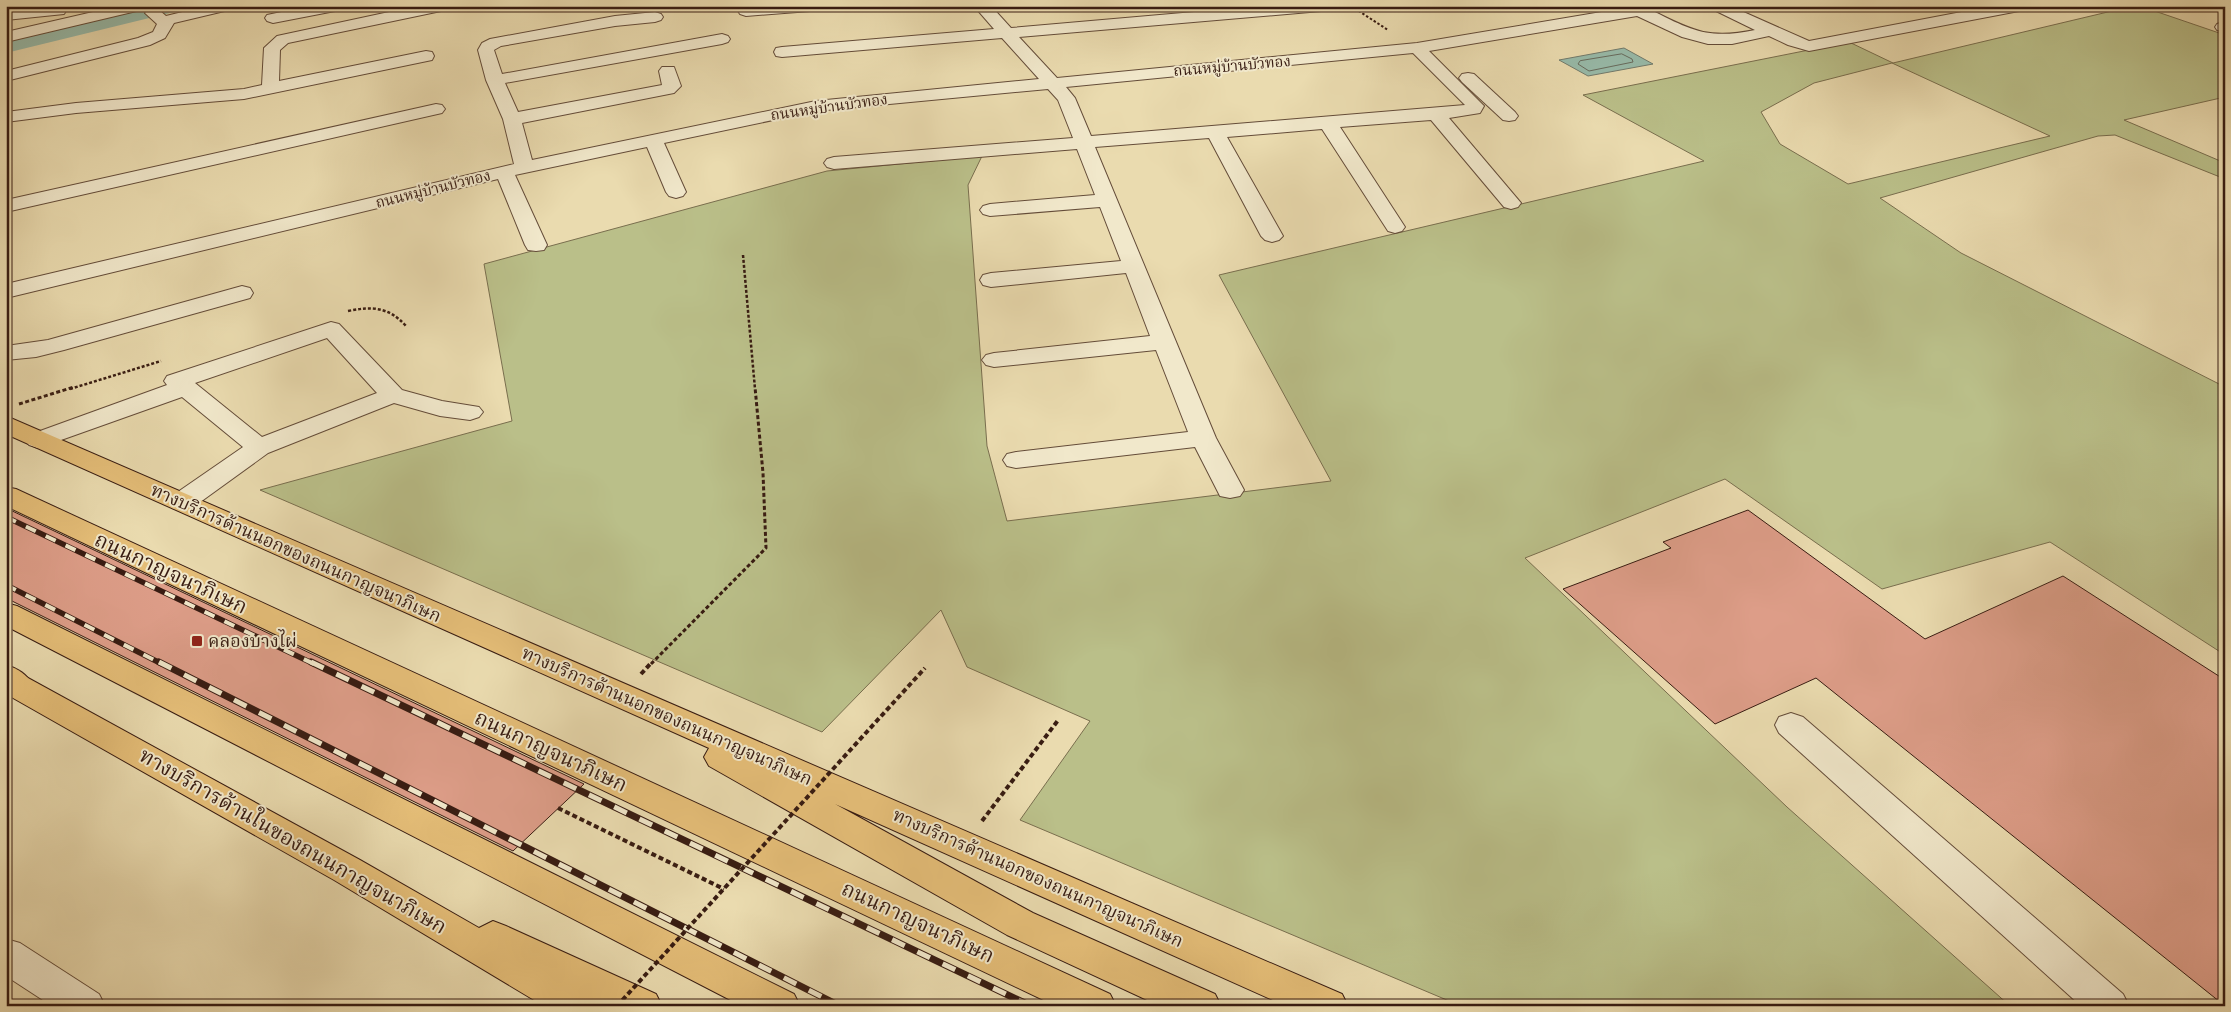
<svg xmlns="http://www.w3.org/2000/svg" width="2231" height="1012" font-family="Vollkorn,'Noto Serif Thai',serif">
<rect width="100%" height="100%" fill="#eadbaf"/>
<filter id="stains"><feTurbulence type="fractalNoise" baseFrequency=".004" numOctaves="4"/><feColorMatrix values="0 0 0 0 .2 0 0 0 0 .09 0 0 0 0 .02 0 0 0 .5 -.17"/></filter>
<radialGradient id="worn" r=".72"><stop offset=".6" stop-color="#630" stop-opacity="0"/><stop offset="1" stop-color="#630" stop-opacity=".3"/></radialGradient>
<!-- green -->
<path fill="#babf89" stroke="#796e4e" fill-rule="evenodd" d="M2133,6H2140L2225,35V97L2124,120L2225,163V179L2115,135L2098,136L1880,198L1961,253L2225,387V655L2050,542L1882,589L1725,479L1525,558L1787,807L2010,1006H1461L1020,820L1090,721L967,667L941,610L822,732L260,490L512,421L484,264L827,171L982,156L968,185L987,446L1007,521L1331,481L1219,275L1704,161L1583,95L1849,42L1893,63ZM1892,63L2050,136L1848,184L1780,144L1761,112L1814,83Z"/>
<!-- water -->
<path fill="#98bbaa" stroke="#727b6d" d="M1624,48L1653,64L1588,76L1559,60Z"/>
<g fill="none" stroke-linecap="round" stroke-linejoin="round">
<!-- shore -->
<path stroke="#686c5e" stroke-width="1" d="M1622,54L1632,59L1633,62L1589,71L1578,64L1580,61Z"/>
<!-- canal -->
<path fill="#98bbaa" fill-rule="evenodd" d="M153,6H185L182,10L6,53V41Z"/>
</g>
<!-- building -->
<g fill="#dd9d88" stroke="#381c12">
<path d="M6,508L584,784L513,851L6,598Z"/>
<path d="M1748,510L1925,639L2063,576L2225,680V1006L1816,678L1715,724L1563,589L1671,548L1663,542Z"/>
</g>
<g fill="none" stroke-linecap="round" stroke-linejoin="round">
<!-- minor casing -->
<g stroke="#644c39" stroke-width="2">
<g id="minor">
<path d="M58,6L64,8L66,11L64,14L6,20V10Z"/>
<path d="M119,6H148L145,9L6,42V32Z"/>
<path d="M207,6H236L233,9L174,23L165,38L150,45L6,81V71L138,38L153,32L157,24L145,13L147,10H159L166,16Z"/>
<path d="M310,6H343L340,9L335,11L273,23L267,21L265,18L267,15Z"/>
<path d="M417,6H449L446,9L441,11L288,43L280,50L279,81L426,51L432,52L434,56L432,60L244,99L76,113L6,122V112L76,103L244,89L262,85L264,48L277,36Z"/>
<path d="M747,6H818L815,9L810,11L746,16L740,14L738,11L740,8Z"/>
<path d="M974,6H991L1011,28L1263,6H1329L1326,9L1321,11L1019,37L1057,78L1417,43L1637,6H1674L1671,9L1655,12C1694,32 1711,39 1755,30L1712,9L1709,6H1730L1809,41L1993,6H2027L2024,9L2019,11L1809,51L1788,45L1769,36L1732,44H1708L1682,37L1637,16L1429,51L1484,106L1480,113L1449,118L1521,203L1518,207L1511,209L1504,207L1431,120L1340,127L1405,227L1402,231L1395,233L1388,231L1322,129L1227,137L1283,236L1279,240L1272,242L1265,240L1261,236L1209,138L1095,147L1216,438L1244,490L1240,496L1230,498L1220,496L1195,447L1016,468L1007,466L1003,460L1007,454L1016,452L1188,432L1156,350L994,367L986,365L982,360L986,355L994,353L1150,336L1126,273L991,287L983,285L980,280L983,275L991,273L1121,261L1100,207L990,216L983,214L980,210L983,206L990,204L1095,195L1077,149L834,169L827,167L824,163L827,159L834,157L1073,138L1058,100L1048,89L816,111L664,143L686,192L683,196L676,198L669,196L666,192L647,147L515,175L547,245L544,250L536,251L528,250L525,245L498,179L6,298V284L514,164L503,119L486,80L478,50L482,43L490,39L615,16L655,12L661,14L663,17L661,20L655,22L615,26L501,46L494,50L502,74L722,34L728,36L730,39L728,42L722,44L505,83L518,112L662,85L659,71L662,67H674L681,86L674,93L522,123L532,160L816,101L1039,79L1002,38L782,57L776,56L774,52L776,48L782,47L994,29ZM1413,53L1465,105L1091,136L1075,98L1066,87Z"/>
<path d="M2223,22H2225V32L2217,30L2215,27L2217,24Z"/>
<path d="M1468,73L1474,74L1515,112L1518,116L1515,120L1509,121L1503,120L1462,82L1459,78L1462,74Z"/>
<path d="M436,104L442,105L445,109L442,113L6,212V200Z"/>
<path d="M242,286L250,288L253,293L250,298L64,350L36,357L6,360V346L48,340Z"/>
<path d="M331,322L339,324L402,390L442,401L479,407L483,412L479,417L470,420L440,416L394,403L268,453L192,508L182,510L172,508L168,502L172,496L243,447L182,397L47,445L38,448L29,445L25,440L29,435L167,385L164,381L167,376ZM327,338L377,393L262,437L195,383Z"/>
<path d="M1791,713L1803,717L2123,994L2129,1006H2081L1779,733L1775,725L1779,717Z"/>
<path d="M6,939L20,943L99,994L105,1006H52L6,976Z"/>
</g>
</g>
<!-- major casing -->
<g stroke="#381c12" stroke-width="2">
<g id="major">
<path d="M6,416L1342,994L1348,1006H1286L835,804L1033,913L1215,994L1221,1006H1160L1007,935L709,766L704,757L709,748L6,434Z"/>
<path d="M6,669L17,672L360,860L479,928L493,921L506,926L656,994L662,1006L598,1004L599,1006H544L334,880L6,694Z"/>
</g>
</g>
<!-- highway casing -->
<g stroke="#381c12" stroke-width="2">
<g id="highway">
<path d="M6,487L16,489L1110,994L1116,1006H1056L6,506Z"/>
<path d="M6,603L17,606L794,994L800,1006H742L6,626Z"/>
<path d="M6,665C19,669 26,674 33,685L28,693L17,696L6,693Z"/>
</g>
</g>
<!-- path-far3 -->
<path stroke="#381c12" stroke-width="2" stroke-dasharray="2.5 2" stroke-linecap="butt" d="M1351,6L1388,30"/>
<!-- path-far2 -->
<g stroke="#381c12" stroke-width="2.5" stroke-dasharray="3 2" stroke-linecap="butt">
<path d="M743,255L755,389"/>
<path d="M348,311C372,306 389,307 406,326"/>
<path d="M70,389L161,361"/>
</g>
<!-- path-far1 -->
<g stroke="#381c12" stroke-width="3" stroke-dasharray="4 2.5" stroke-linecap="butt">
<path d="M19,404L74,387"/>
<path d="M651,664L766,548L763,473L755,387"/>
</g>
<!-- path -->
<g stroke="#381c12" stroke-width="4" stroke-dasharray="5 3" stroke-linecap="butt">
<path d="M641,674L652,662"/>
<path d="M558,808L724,889"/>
<path d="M982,821L1059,719"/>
</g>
<!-- minor -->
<use href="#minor" fill="#f1e8cb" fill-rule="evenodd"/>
<!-- major -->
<use href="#major" fill="#e5be78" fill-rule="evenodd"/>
<!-- highway -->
<use href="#highway" fill="#e5be78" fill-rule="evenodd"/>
<!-- rail-far1 casing -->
<g stroke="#381c12" stroke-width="5.5">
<g id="rail-far1">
<path d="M6,517L314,664"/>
<path d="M6,585L162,664"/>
</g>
</g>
<!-- rail casing -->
<g stroke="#381c12" stroke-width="7">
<g id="rail">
<path d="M159,662L840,1006"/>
<path d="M311,662L1031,1006"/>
</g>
</g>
<!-- rail-far1 -->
<use href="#rail-far1" stroke="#f1e8cb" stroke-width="4" stroke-dasharray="11" stroke-linecap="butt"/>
<!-- rail -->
<use href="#rail" stroke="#f1e8cb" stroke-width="5" stroke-dasharray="14" stroke-linecap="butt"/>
<!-- path-bridge -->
<path stroke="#381c12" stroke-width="4" stroke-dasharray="5 3" stroke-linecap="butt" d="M617,1006L925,668"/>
</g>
<!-- markers -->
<rect fill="#8f2418" stroke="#f1e8cb" stroke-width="2" x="191" y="635" width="12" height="12" rx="2.5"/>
<g text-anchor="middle" stroke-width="4" stroke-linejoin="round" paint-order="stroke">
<!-- far-street labels -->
<g font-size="15" fill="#381c12" stroke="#f1e8cb">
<text transform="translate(1232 66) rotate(-5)" y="5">ถนนหมู่บ้านบัวทอง</text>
<text transform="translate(829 107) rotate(-8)" y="5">ถนนหมู่บ้านบัวทอง</text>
<text transform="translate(433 189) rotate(-14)" y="5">ถนนหมู่บ้านบัวทอง</text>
</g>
<!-- street labels -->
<g font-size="18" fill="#381c12" stroke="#f1e8cb">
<text transform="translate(296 553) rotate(24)" y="6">ทางบริการด้านนอกของถนนกาญจนาภิเษก</text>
<text transform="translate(667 716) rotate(24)" y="6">ทางบริการด้านนอกของถนนกาญจนาภิเษก</text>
<text transform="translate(1038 878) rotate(24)" y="6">ทางบริการด้านนอกของถนนกาญจนาภิเษก</text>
</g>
<!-- poi labels -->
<g font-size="18" fill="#381c12" stroke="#f1e8cb" text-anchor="start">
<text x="208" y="647">คลองบางไผ่</text>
</g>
<!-- near-street labels -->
<g font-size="21" fill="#381c12" stroke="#f1e8cb">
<text transform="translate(171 573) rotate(25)" y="7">ถนนกาญจนาภิเษก</text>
<text transform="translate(551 751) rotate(25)" y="7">ถนนกาญจนาภิเษก</text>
<text transform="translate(293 841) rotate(30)" y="7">ทางบริการด้านในของถนนกาญจนาภิเษก</text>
<text transform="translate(918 922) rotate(25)" y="7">ถนนกาญจนาภิเษก</text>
</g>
</g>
<!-- margin -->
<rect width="2231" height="1012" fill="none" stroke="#eadbaf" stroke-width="25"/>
<rect x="8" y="8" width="2216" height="997" fill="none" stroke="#381c12" stroke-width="2.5"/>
<rect x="12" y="12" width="2206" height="987" fill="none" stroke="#381c12"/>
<rect width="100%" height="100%" filter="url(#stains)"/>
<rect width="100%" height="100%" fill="url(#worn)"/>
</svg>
